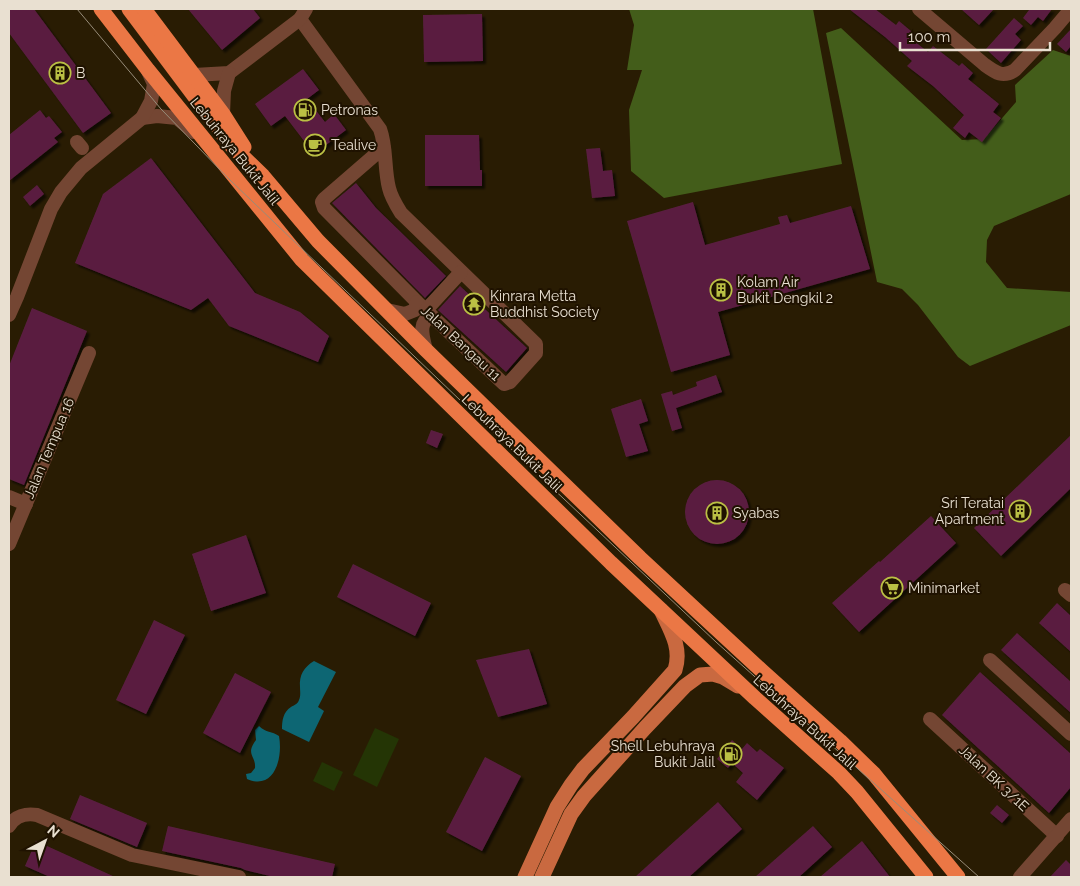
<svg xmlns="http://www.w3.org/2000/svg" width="1080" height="886" font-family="Raleway,sans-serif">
<defs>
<filter id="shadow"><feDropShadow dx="3" dy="3" stdDeviation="1" flood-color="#0009"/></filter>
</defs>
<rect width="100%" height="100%" fill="#291c03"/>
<!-- green -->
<g fill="#243505">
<path d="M375,728L399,739L377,787L353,775Z"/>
<path d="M322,762L343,772L334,791L313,781Z"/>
</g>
<!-- forest -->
<g fill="#435d1a">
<path d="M629,9H813L842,164L664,198L631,171L629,110L642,70H627L634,25Z"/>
<path d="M841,28L962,140L984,139L1016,102L1015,85L1053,50L1071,56V194L994,226L987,240L986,262L1007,288L1071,292V325L970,366L958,357L918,305L902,289L877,282L826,33Z"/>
</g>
<!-- water -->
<g fill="#0d6673">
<path d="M314,661L336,672L318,707L324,711L309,742L282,729C282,721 283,712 291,707C294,705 298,704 299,700C301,696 300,691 300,687C299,675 304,667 314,661Z"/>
<path d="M259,726C266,733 272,731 279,736C283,757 275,791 247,779L246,774L251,773L255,768C256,755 245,755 256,740L255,730Z"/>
</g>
<!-- building -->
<g fill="#5a1f41" filter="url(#shadow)">
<path d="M9,9H34L111,113L83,133L9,33Z"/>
<path d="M188,9H253L260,18L222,50Z"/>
<path d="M849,9H875L896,25L899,21L918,37L914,41L928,52L933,46L959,66L962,63L973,73L968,79L999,104L993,112L1001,118L982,142L969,132L965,138L953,128L964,115L933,86L907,66L912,61L885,37Z"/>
<path d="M961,9H994L979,25Z"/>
<path d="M1028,9H1052L1043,21L1038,17L1031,25L1023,18L1029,10Z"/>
<path d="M482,14L483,61L424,62L423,15Z"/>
<path d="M1014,18L1023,26L1015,34L1021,40L1001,63L986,49Z"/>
<path d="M1071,29V46L1066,52L1057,44Z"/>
<path d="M303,69L319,90L307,99L325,122L334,114L346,130L314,154L285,116L271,126L255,104Z"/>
<path d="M40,110L46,118L49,116L62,132L54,138L58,142L9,181V135Z"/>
<path d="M425,135H479L480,170H482V186H425Z"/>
<path d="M600,148L603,171L612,170L615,196L592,198L586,149Z"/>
<path d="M151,158L255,293L300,312L329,336L318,362L229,326L208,298L191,310L75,263L103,194Z"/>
<path d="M356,183L376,208L446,276L425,298L332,203Z"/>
<path d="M37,185L44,194L30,206L23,197Z"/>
<path d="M693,202L705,245L780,224L778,217L787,215L790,223L851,206L870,269L718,312L730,355L671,372L627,221Z"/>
<path d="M460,286L527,348L506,372L438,310Z"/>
<path d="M32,308L87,331L24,485L9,479V366Z"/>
<path d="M716,375L722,392L676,408L682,428L672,431L661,394L672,391L673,395L697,386L696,382Z"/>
<path d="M641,399L648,421L639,424L648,451L626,457L611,409Z"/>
<path d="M431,430L443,434L437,448L426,443Z"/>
<path d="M1071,435V488L1001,556L974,528Z"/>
<circle cx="717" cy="512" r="32"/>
<path d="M931,516L956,543L859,632L832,603L879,561L880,562Z"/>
<path d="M246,535L266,593L211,611L192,554Z"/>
<path d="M353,564L431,603L415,636L337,597Z"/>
<path d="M1057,603L1071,616V652L1039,623Z"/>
<path d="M154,620L185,635L146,714L116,700Z"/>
<path d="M1017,633L1071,682V713L1001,650Z"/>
<path d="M529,649L547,704L498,717L476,660Z"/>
<path d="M980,672L1071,754V787L1049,813L942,715Z"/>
<path d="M235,673L271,692L240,753L203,733Z"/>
<path d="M732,740L742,749L747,743L757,752L760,749L784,768L757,800L736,782L743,773L732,763L728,768L717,759Z"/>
<path d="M485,757L521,776L482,851L446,832Z"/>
<path d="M80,795L147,823L137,847L70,819Z"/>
<path d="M718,802L742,829L689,877H635Z"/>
<path d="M997,805L1009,815L1002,823L990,813Z"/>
<path d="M168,826L335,864L332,877H274L245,870L241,868L162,851Z"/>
<path d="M813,826L832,847L799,877H755Z"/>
<path d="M36,841L115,877H50L25,866Z"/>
<path d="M862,841L890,877H820Z"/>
<path d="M1066,860L1071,865V877H1050Z"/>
</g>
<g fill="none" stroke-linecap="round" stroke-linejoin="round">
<!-- minor -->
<g stroke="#744633" stroke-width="14">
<path d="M919,9L985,65C996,73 1003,78 1015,70L1055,28L1071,9"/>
<path d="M300,19L380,129C387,148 384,169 389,188C391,197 396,205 401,213L536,344V353L510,382L504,384L417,302L324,208L322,202L324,199L384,147"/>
<path d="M194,75L229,73L300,19L306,9"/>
<path d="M223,114L224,91L229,73"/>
<path d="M142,118L157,116L177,118L194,132"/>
<path d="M77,142L82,148"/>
<path d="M387,310L405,314L415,310L417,302"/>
<path d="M426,310L461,272"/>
<path d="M9,315L17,297L51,209L61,192L81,168L142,118L151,101L154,84L148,71"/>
<path d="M426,350C423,337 417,322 432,316"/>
<path d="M9,497L26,504"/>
<path d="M9,544L89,353"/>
<path d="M1065,590L1071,595"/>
<path d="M990,660L1071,734"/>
<path d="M930,719L1057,836"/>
<path d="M9,826C15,816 26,813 37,815L132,855L239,877"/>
<path d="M1020,877L1071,819"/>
</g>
<!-- major -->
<g stroke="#c96940" stroke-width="15">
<path d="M525,877L557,807L571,785L583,769L633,717L675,670C682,648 671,631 661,610"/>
<path d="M542,877L571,814L584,796L645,728L685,686L700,675L713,674L723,677L738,686"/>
</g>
<!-- highway -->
<g stroke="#eb7745" stroke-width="15">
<path d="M101,9L148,70L302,260L611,563L755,698L839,773L857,792L926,877"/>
<path d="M129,9L231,145L263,176L318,241L426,350L640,558L762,671L840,741L874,774L958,877"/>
<path d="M144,9L223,114L244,147"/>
</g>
<!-- tram -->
<path stroke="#978c79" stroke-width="1" d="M77,9L161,109L230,180L530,467L716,642L979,877"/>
</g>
<!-- icons -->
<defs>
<g id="building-ring" transform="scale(1.125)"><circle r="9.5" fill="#1f1200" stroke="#bbc044" stroke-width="1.5"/><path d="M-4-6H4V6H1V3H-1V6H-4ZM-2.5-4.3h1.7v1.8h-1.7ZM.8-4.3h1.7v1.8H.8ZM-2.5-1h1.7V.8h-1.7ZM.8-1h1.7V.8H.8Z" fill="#bbc044"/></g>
<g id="fuel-ring" transform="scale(1.125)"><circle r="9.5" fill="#1f1200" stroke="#bbc044" stroke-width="1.5"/><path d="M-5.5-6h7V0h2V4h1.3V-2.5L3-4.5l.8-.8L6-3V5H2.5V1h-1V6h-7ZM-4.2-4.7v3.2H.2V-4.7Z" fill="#bbc044"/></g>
<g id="cafe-ring" transform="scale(1.125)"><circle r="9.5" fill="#1f1200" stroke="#bbc044" stroke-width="1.5"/><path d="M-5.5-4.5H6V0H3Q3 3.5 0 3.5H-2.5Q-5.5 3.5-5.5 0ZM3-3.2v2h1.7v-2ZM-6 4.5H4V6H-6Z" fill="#bbc044"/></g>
<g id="temple-ring" transform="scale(1.125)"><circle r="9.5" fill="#1f1200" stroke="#bbc044" stroke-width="1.5"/><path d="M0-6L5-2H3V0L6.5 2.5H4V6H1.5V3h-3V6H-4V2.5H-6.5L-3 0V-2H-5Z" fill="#bbc044"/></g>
<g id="supermarket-ring" transform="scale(1.125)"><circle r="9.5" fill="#1f1200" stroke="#bbc044" stroke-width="1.5"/><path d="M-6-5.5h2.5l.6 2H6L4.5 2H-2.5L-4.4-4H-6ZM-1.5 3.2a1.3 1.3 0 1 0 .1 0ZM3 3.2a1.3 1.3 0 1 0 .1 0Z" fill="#bbc044"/></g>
</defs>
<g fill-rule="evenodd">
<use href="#building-ring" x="60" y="73"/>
<use href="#fuel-ring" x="305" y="110"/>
<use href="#cafe-ring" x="315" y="145"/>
<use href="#building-ring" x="721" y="290"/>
<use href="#temple-ring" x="474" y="304"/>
<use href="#building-ring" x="1020" y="511"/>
<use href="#building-ring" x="717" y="513"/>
<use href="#supermarket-ring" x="892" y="588"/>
<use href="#fuel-ring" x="731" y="754"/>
</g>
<g text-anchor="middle" stroke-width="4" stroke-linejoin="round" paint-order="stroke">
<!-- poi labels -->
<g font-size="14" fill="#e9e0d1" stroke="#1f1200" text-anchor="start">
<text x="76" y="78">B</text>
<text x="321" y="115">Petronas</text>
<text x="331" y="150">Tealive</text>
<text x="737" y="287">Kolam Air<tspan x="737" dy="16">Bukit Dengkil 2</tspan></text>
<text x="490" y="301">Kinrara Metta<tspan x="490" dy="16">Buddhist Society</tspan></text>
<text x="1004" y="508" text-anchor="end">Sri Teratai<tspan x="1004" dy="16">Apartment</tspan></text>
<text x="733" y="518">Syabas</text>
<text x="908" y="593">Minimarket</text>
<text x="715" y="751" text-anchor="end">Shell Lebuhraya<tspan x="715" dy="16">Bukit Jalil</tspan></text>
</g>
<!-- street labels -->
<g font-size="14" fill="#e9e0d1" stroke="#1f1200">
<text transform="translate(235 151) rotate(51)" y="5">Lebuhraya Bukit Jalil</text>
<text transform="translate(461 343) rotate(43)" y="5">Jalan Bangau 11</text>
<text transform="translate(512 443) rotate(44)" y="5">Lebuhraya Bukit Jalil</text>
<text transform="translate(49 448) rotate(-67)" y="5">Jalan Tempua 16</text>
<text transform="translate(805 722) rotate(42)" y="5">Lebuhraya Bukit Jalil</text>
<text transform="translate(994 778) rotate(43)" y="5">Jalan BK 3/1E</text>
</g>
</g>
<!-- border -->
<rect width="1080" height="886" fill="none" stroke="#e9e0d1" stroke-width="20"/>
<!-- north arrow -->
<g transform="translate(45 841) rotate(41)" stroke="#1f1200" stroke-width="4" paint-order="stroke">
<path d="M0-4L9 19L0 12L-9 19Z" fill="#e9e0d1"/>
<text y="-8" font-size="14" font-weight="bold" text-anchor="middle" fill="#e9e0d1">N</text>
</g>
<!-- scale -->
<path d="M900 42v8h150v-8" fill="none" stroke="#e9e0d1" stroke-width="2.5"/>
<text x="908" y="42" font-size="15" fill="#e9e0d1" stroke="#1f1200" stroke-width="4" paint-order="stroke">100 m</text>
</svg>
